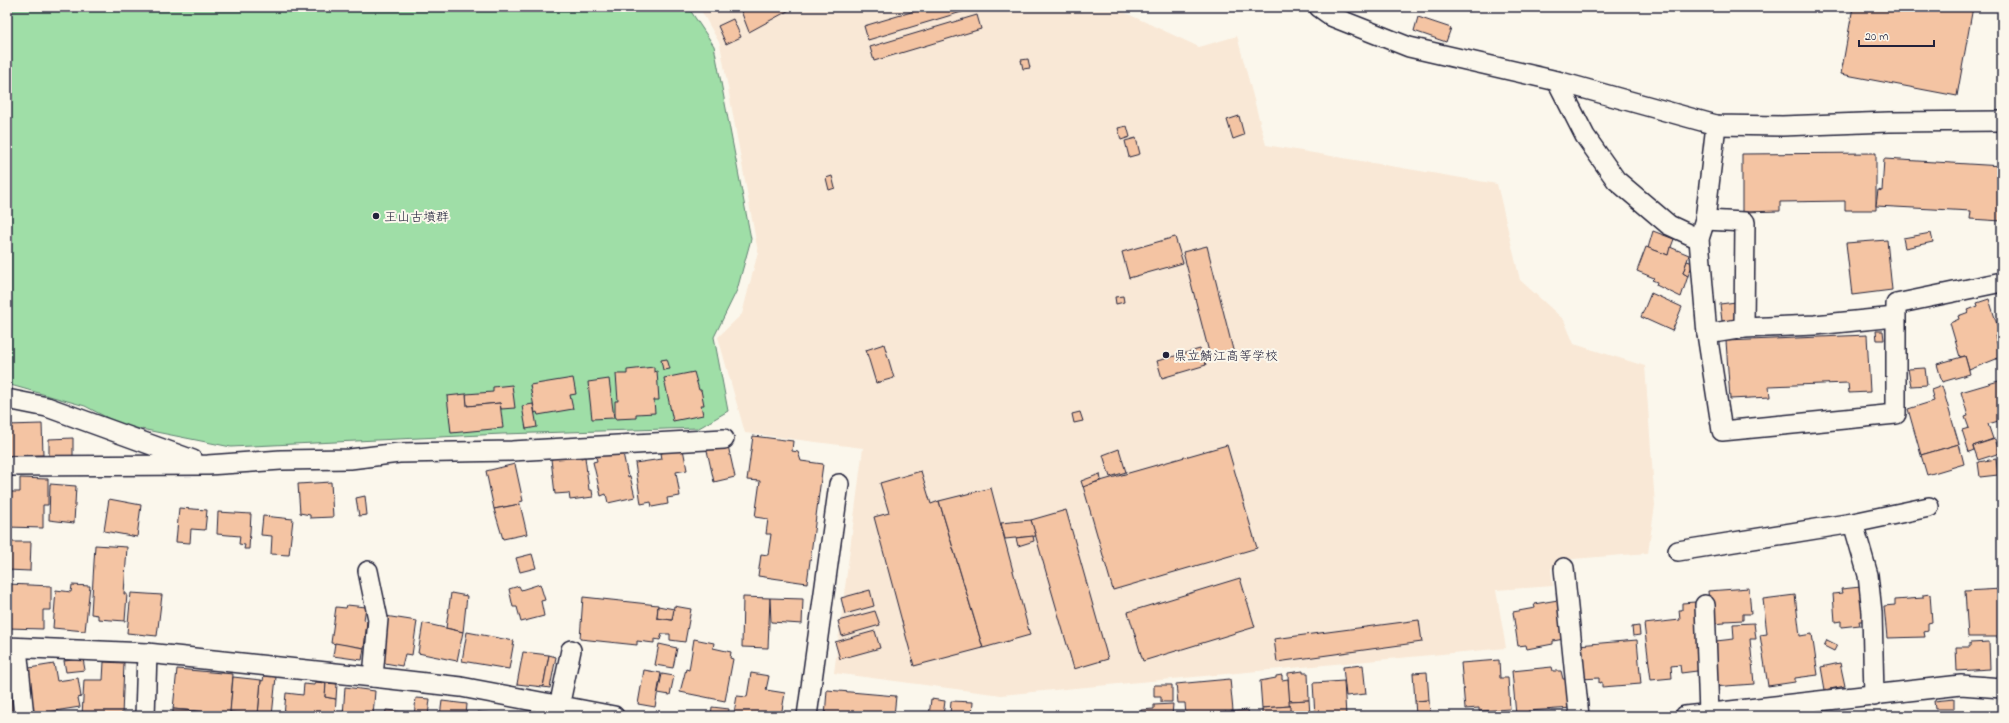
<svg xmlns="http://www.w3.org/2000/svg" width="2009" height="723" font-family="'Indie Flower','Klee One',sans-serif">
<rect width="100%" height="100%" fill="#fbf7ec"/>
<filter id="ink" filterUnits="userSpaceOnUse"><feTurbulence type="fractalNoise" baseFrequency=".025" numOctaves="2"/><feDisplacementMap in="SourceGraphic" scale="8" xChannelSelector="R" yChannelSelector="G"/><feConvolveMatrix kernelMatrix="1 2 1 2 8 2 1 2 1" color-interpolation-filters="sRGB"/></filter>
<g filter="url(#ink)">
<!-- built -->
<path fill="#f9e8d6" d="M699,7H1113L1199,47L1237,36L1266,145L1497,184L1520,280L1564,320L1574,344L1645,366L1655,505L1648,553L1560,560L1551,569L1553,586L1496,590L1506,648L1001,695L834,673L863,448L745,433L718,337L742,314L758,252L720,44Z"/>
<!-- green -->
<path fill="#9fdea7" stroke="#608071" d="M7,7H688L714,46L751,239L737,290L714,337L728,411L699,428L502,434L231,447L121,425L85,406L7,384Z"/>
<!-- building -->
<g fill="#f4c4a3" stroke="#22223b">
<path d="M748,7H795L749,32L741,11Z"/>
<path d="M928,7L975,8L868,40L864,26Z"/>
<path d="M1853,7H1973L1957,96L1841,74Z"/>
<path d="M977,15L981,29L874,61L870,47Z"/>
<path d="M1418,17L1451,28L1446,42L1414,31Z"/>
<path d="M733,19L741,37L726,44L718,26Z"/>
<path d="M1028,59L1030,68L1023,69L1021,60Z"/>
<path d="M1239,116L1244,135L1233,139L1227,120Z"/>
<path d="M1127,126L1130,137L1121,140L1118,128Z"/>
<path d="M1136,138L1140,154L1129,157L1125,141Z"/>
<path d="M1876,153V210H1845V201L1780,202V211L1742,212V154Z"/>
<path d="M1884,159L2002,166V221L1970,219L1971,211L1876,206L1878,190L1882,191Z"/>
<path d="M832,176L835,188L829,190L826,178Z"/>
<path d="M1653,231L1674,239L1668,255L1648,248Z"/>
<path d="M1931,233L1933,242L1905,248L1903,238Z"/>
<path d="M1175,237L1183,263L1129,278L1122,252Z"/>
<path d="M1887,240L1892,290L1852,295L1846,243Z"/>
<path d="M1207,246L1233,350L1210,356L1183,252Z"/>
<path d="M1646,247L1668,255L1670,247L1689,255L1683,273L1688,276L1681,297L1656,285L1657,282L1652,280L1654,278L1637,271Z"/>
<path d="M1687,261L1693,263L1688,276L1683,273Z"/>
<path d="M1651,293L1682,307L1672,331L1641,317Z"/>
<path d="M1123,296L1124,302L1116,304L1115,297Z"/>
<path d="M1989,299L2000,334L1995,336L2001,357L1969,370L1965,356L1960,357L1950,323L1959,319L1958,316L1969,312L1968,310L1978,306L1977,303Z"/>
<path d="M1736,302L1738,320L1722,321L1720,304Z"/>
<path d="M1876,331H1883L1884,340H1877Z"/>
<path d="M1867,335L1870,392L1849,393L1848,383L1769,386L1770,397L1730,399L1726,341Z"/>
<path d="M884,344L894,378L876,383L866,350Z"/>
<path d="M1200,349L1206,365L1162,378L1157,361Z"/>
<path d="M1965,356L1970,374L1942,382L1937,364Z"/>
<path d="M667,359L670,369L663,370L661,360Z"/>
<path d="M654,367V372L657,371L659,400H654L655,413L636,414V418L615,419V401H618L616,374H627V370Z"/>
<path d="M1925,368L1927,385L1911,386L1908,369Z"/>
<path d="M694,372L699,390H701L704,405H701L703,415L673,421L664,378Z"/>
<path d="M573,378L576,394L570,395L573,409L538,415L537,412L535,413L530,385Z"/>
<path d="M609,379L614,418L592,419L588,382Z"/>
<path d="M2002,380V420L1988,424L1993,439L1973,446L1974,450L1969,452L1962,430L1969,428L1965,417L1968,416L1961,392Z"/>
<path d="M512,385L515,408L501,409L500,403L467,406L466,394L493,392V387Z"/>
<path d="M1942,386L1959,444L1921,455L1908,409L1934,401L1931,390Z"/>
<path d="M466,394L467,406L500,403L503,428L451,433L447,396Z"/>
<path d="M533,404L537,427L526,429L522,406Z"/>
<path d="M1080,412L1083,421L1074,423L1072,414Z"/>
<path d="M42,424L43,455L7,456V425Z"/>
<path d="M753,436L793,441L792,451L798,452L801,461L823,464L807,583L758,576L761,554L768,555L771,534H766L768,519L755,517L760,481L747,480Z"/>
<path d="M73,438V458H49V439Z"/>
<path d="M1995,439L2000,453L1978,460L1973,446Z"/>
<path d="M727,441L735,477L714,482L706,446Z"/>
<path d="M1959,444L1964,464L1927,475L1921,455Z"/>
<path d="M1227,445L1257,548L1113,590L1083,486Z"/>
<path d="M683,449L687,470L676,472L680,496L667,498L668,504L652,507L651,502L641,504L635,463L662,459L661,453Z"/>
<path d="M1119,449L1126,472L1110,477L1103,455Z"/>
<path d="M619,452L623,453L628,477L630,476L635,497L608,503L606,494L601,496L593,462L597,461L596,457Z"/>
<path d="M580,454L581,458L585,457L589,490H592L593,497L570,500L569,493L555,494L551,459Z"/>
<path d="M1996,459L1998,475L1980,477L1978,462Z"/>
<path d="M515,464L523,501L519,502L520,504L494,509L486,471Z"/>
<path d="M921,471L931,504L939,501L983,648L914,666L874,517L889,513L880,483Z"/>
<path d="M1100,474L1101,480L1083,487L1081,481Z"/>
<path d="M20,478L48,479V505H43V528L7,527V492H20Z"/>
<path d="M331,482L333,517L310,518V515L300,513L298,484Z"/>
<path d="M50,484L76,486L74,523L49,520Z"/>
<path d="M991,488L1030,635L983,648L939,501Z"/>
<path d="M365,496L367,515L359,516L356,498Z"/>
<path d="M109,499L141,505L137,537L104,531Z"/>
<path d="M520,504L527,534L503,539L494,509Z"/>
<path d="M179,508L207,510L205,530L191,529L190,543L176,542Z"/>
<path d="M1066,510L1108,659L1074,669L1031,520Z"/>
<path d="M218,512L251,514L249,549H244L245,545L239,544L240,536L217,534Z"/>
<path d="M263,516L293,519L289,555L271,554L272,536L261,535Z"/>
<path d="M1031,520L1036,536L1005,539L1001,523Z"/>
<path d="M1033,536L1034,541L1018,546L1016,538Z"/>
<path d="M7,542H31L30,571L7,570Z"/>
<path d="M95,545L127,547L124,594H127L125,621L98,619V615L91,614Z"/>
<path d="M532,554L536,568L520,572L516,558Z"/>
<path d="M1240,578L1255,627L1143,661L1128,612Z"/>
<path d="M8,584L51,586V610H43V629L7,628Z"/>
<path d="M540,584L545,600L541,601L544,616L521,622L517,607H513L509,589L519,586L521,590Z"/>
<path d="M72,585L90,586L85,631L53,628L56,590L71,592Z"/>
<path d="M1861,587L1866,621H1859L1860,625L1841,627V621L1835,622L1833,594L1842,593L1841,589Z"/>
<path d="M1749,588L1751,614H1743V620L1725,621V623L1711,624L1708,591Z"/>
<path d="M2002,589V637H1968L1965,591Z"/>
<path d="M870,590L874,606L845,614L841,598Z"/>
<path d="M131,593L162,595L157,636L127,633Z"/>
<path d="M451,593L467,596L463,632L446,628Z"/>
<path d="M1930,594L1932,622L1928,623V631L1924,632L1925,637L1887,638L1884,606L1895,605V600L1923,598V595Z"/>
<path d="M1795,595L1800,636L1812,634L1818,675L1795,678V682L1768,686L1760,635L1767,634L1763,599Z"/>
<path d="M583,597L658,605L657,618L672,620L674,606L691,609L685,642L670,640V634H662L660,640L654,639V643L637,641V645L580,639Z"/>
<path d="M743,597L770,598L768,648L742,647Z"/>
<path d="M770,598L803,599L802,624L771,622Z"/>
<path d="M1558,600L1564,639L1553,641V644L1527,649L1526,645L1518,646L1513,612L1535,608L1534,604Z"/>
<path d="M1695,602L1705,670L1681,673L1680,665L1671,666L1672,678L1651,680L1644,624L1680,620L1679,610H1682V603Z"/>
<path d="M347,605L366,607L364,620L367,621L364,648L331,643L336,607L346,608Z"/>
<path d="M658,606L674,609L672,620L657,618Z"/>
<path d="M875,611L880,625L842,636L838,621Z"/>
<path d="M385,616L417,621L412,655L405,654L402,666L379,662Z"/>
<path d="M1419,620L1422,642L1277,662L1274,639Z"/>
<path d="M423,623L463,632L457,661L418,653Z"/>
<path d="M1754,623L1756,639H1750L1754,684L1712,687L1709,646L1717,644L1716,641L1734,639L1733,624Z"/>
<path d="M1639,626L1640,635L1633,636L1632,627Z"/>
<path d="M875,631L880,648L840,659L835,642Z"/>
<path d="M467,632L514,641L509,669L462,661Z"/>
<path d="M694,639L714,643L713,648L731,652L730,658L733,659L725,701L680,692L686,669L689,670Z"/>
<path d="M1637,640L1641,684L1602,687V682L1599,683V678L1581,679L1578,645Z"/>
<path d="M1827,640L1837,645L1834,651L1824,646Z"/>
<path d="M1989,642L1990,669L1957,671L1956,647H1970V643Z"/>
<path d="M335,643L364,648L362,660L333,656Z"/>
<path d="M659,644L677,648L673,668L655,665Z"/>
<path d="M523,652L549,655L543,687L517,684Z"/>
<path d="M549,655L556,657L550,688L543,687Z"/>
<path d="M7,657H11L19,716H7Z"/>
<path d="M83,659L85,670L66,672L64,661Z"/>
<path d="M1499,660L1500,678H1508L1510,709L1479,711V708L1465,709L1461,663Z"/>
<path d="M104,662L124,663L122,716H82L84,680H103Z"/>
<path d="M1840,663L1845,686L1825,690L1821,667Z"/>
<path d="M54,664L57,681L78,678L81,697L78,698L80,707L29,715L23,669Z"/>
<path d="M1363,665L1366,694L1346,696L1343,667Z"/>
<path d="M1552,667L1553,671H1561L1563,679H1570L1573,708L1528,711V714L1516,715L1512,671Z"/>
<path d="M177,669L233,674L230,714L173,709Z"/>
<path d="M644,670L661,673L655,707L638,704Z"/>
<path d="M1303,671V673H1308L1309,700L1289,701L1288,673Z"/>
<path d="M1427,672L1429,700L1415,701L1413,673Z"/>
<path d="M751,673L769,676L766,690L785,693L781,716H743L734,713L737,696L747,697Z"/>
<path d="M662,674L674,676L670,695L658,693Z"/>
<path d="M264,675L276,677L272,716L258,715L261,680L263,681Z"/>
<path d="M1282,675V680L1288,679L1290,706L1262,708L1260,681L1276,678V676Z"/>
<path d="M233,677L261,680L258,715L230,712Z"/>
<path d="M1230,679L1233,711L1219,713V716H1186L1185,703H1178L1176,684Z"/>
<path d="M1344,681L1346,716H1315L1313,683Z"/>
<path d="M315,682L326,683L325,697L336,699L335,716H284L286,693L303,695L304,684L314,685Z"/>
<path d="M326,683L337,684L336,699L325,697Z"/>
<path d="M1154,685H1172V702H1161V697H1154Z"/>
<path d="M345,687L375,691L373,716H343Z"/>
<path d="M827,690L896,696L894,716H825Z"/>
<path d="M416,698L430,699L428,716H414Z"/>
<path d="M931,699L945,701L943,716H929Z"/>
<path d="M1954,699V709H1935L1934,701Z"/>
<path d="M1309,700L1310,716H1290L1289,701Z"/>
<path d="M1429,700L1430,716H1416L1415,701Z"/>
<path d="M442,701L467,704L466,716H440Z"/>
<path d="M951,701L973,702L972,716H950Z"/>
<path d="M1173,704L1172,716H1141V710L1154,709V705Z"/>
<path d="M1290,706V716H1262V708Z"/>
<path d="M712,707L729,709L728,716H711Z"/>
<path d="M173,709L226,714V716H173Z"/>
<path d="M386,710L414,713V716H385Z"/>
<path d="M1248,710L1249,716H1219V713Z"/>
<path d="M478,712L496,714V716H478Z"/>
<path d="M1123,712V716H1098V714Z"/>
<path d="M1098,714V716H1062V715Z"/>
</g>
<g fill="none" stroke-linecap="round" stroke-linejoin="round">
<!-- minor casing -->
<g stroke="#22223b" stroke-width="22">
<g id="minor">
<path d="M1319,7L1333,17L1409,47L1557,81L1716,125L1782,126L1889,122L2002,121"/>
<path d="M1557,81L1585,136L1616,180L1669,225L1699,239"/>
<path d="M1716,125L1705,220L1699,239L1707,334L1722,431L1896,414V304L2002,282"/>
<path d="M1705,220L1745,222L1744,328"/>
<path d="M1707,334L1744,328L1815,325L1895,317"/>
<path d="M7,399L47,407L193,460"/>
<path d="M7,466L208,465L281,460L350,459L399,453L512,451L724,439"/>
<path d="M1853,523L1929,507"/>
<path d="M1678,551L1853,523L1868,575L1872,612L1874,696"/>
<path d="M1564,568L1579,716"/>
<path d="M368,571L378,619L373,677"/>
<path d="M1705,605L1709,713"/>
<path d="M7,647L147,653L373,677L461,687L614,716"/>
<path d="M17,648L24,716"/>
<path d="M145,716L147,653"/>
<path d="M559,716V707L571,650"/>
<path d="M807,716L839,484"/>
<path d="M1685,716L1961,685L2002,688"/>
</g>
</g>
<!-- minor -->
<use href="#minor" stroke="#fbf7ec" stroke-width="19"/>
</g>
</g>
<!-- markers -->
<g fill="#22223b" stroke="#fbf7ec" stroke-width="1.5">
<circle cx="376" cy="216" r="4"/>
<circle cx="1166" cy="355" r="4"/>
</g>
<g text-anchor="middle" stroke-width="4" stroke-linejoin="round" paint-order="stroke">
<!-- poi labels -->
<g font-size="13" fill="#22223b" stroke="#fbf7ec" text-anchor="start">
<text x="384" y="221">王山古墳群</text>
<text x="1174" y="360">県立鯖江高等学校</text>
</g>
</g>
<!-- margin -->
<rect width="2009" height="723" fill="none" stroke="#fbf7ec" stroke-width="24"/>
<rect x="12" y="12" width="1985" height="699" fill="none" stroke="#22223b" stroke-width="1.5" filter="url(#ink)"/>
<!-- scale -->
<path d="M1859 40v6h75v-6" fill="none" stroke="#22223b" stroke-width="2"/>
<text x="1865" y="40" font-size="12" fill="#22223b" stroke="#fbf7ec" stroke-width="3" paint-order="stroke">20 m</text>
</svg>
